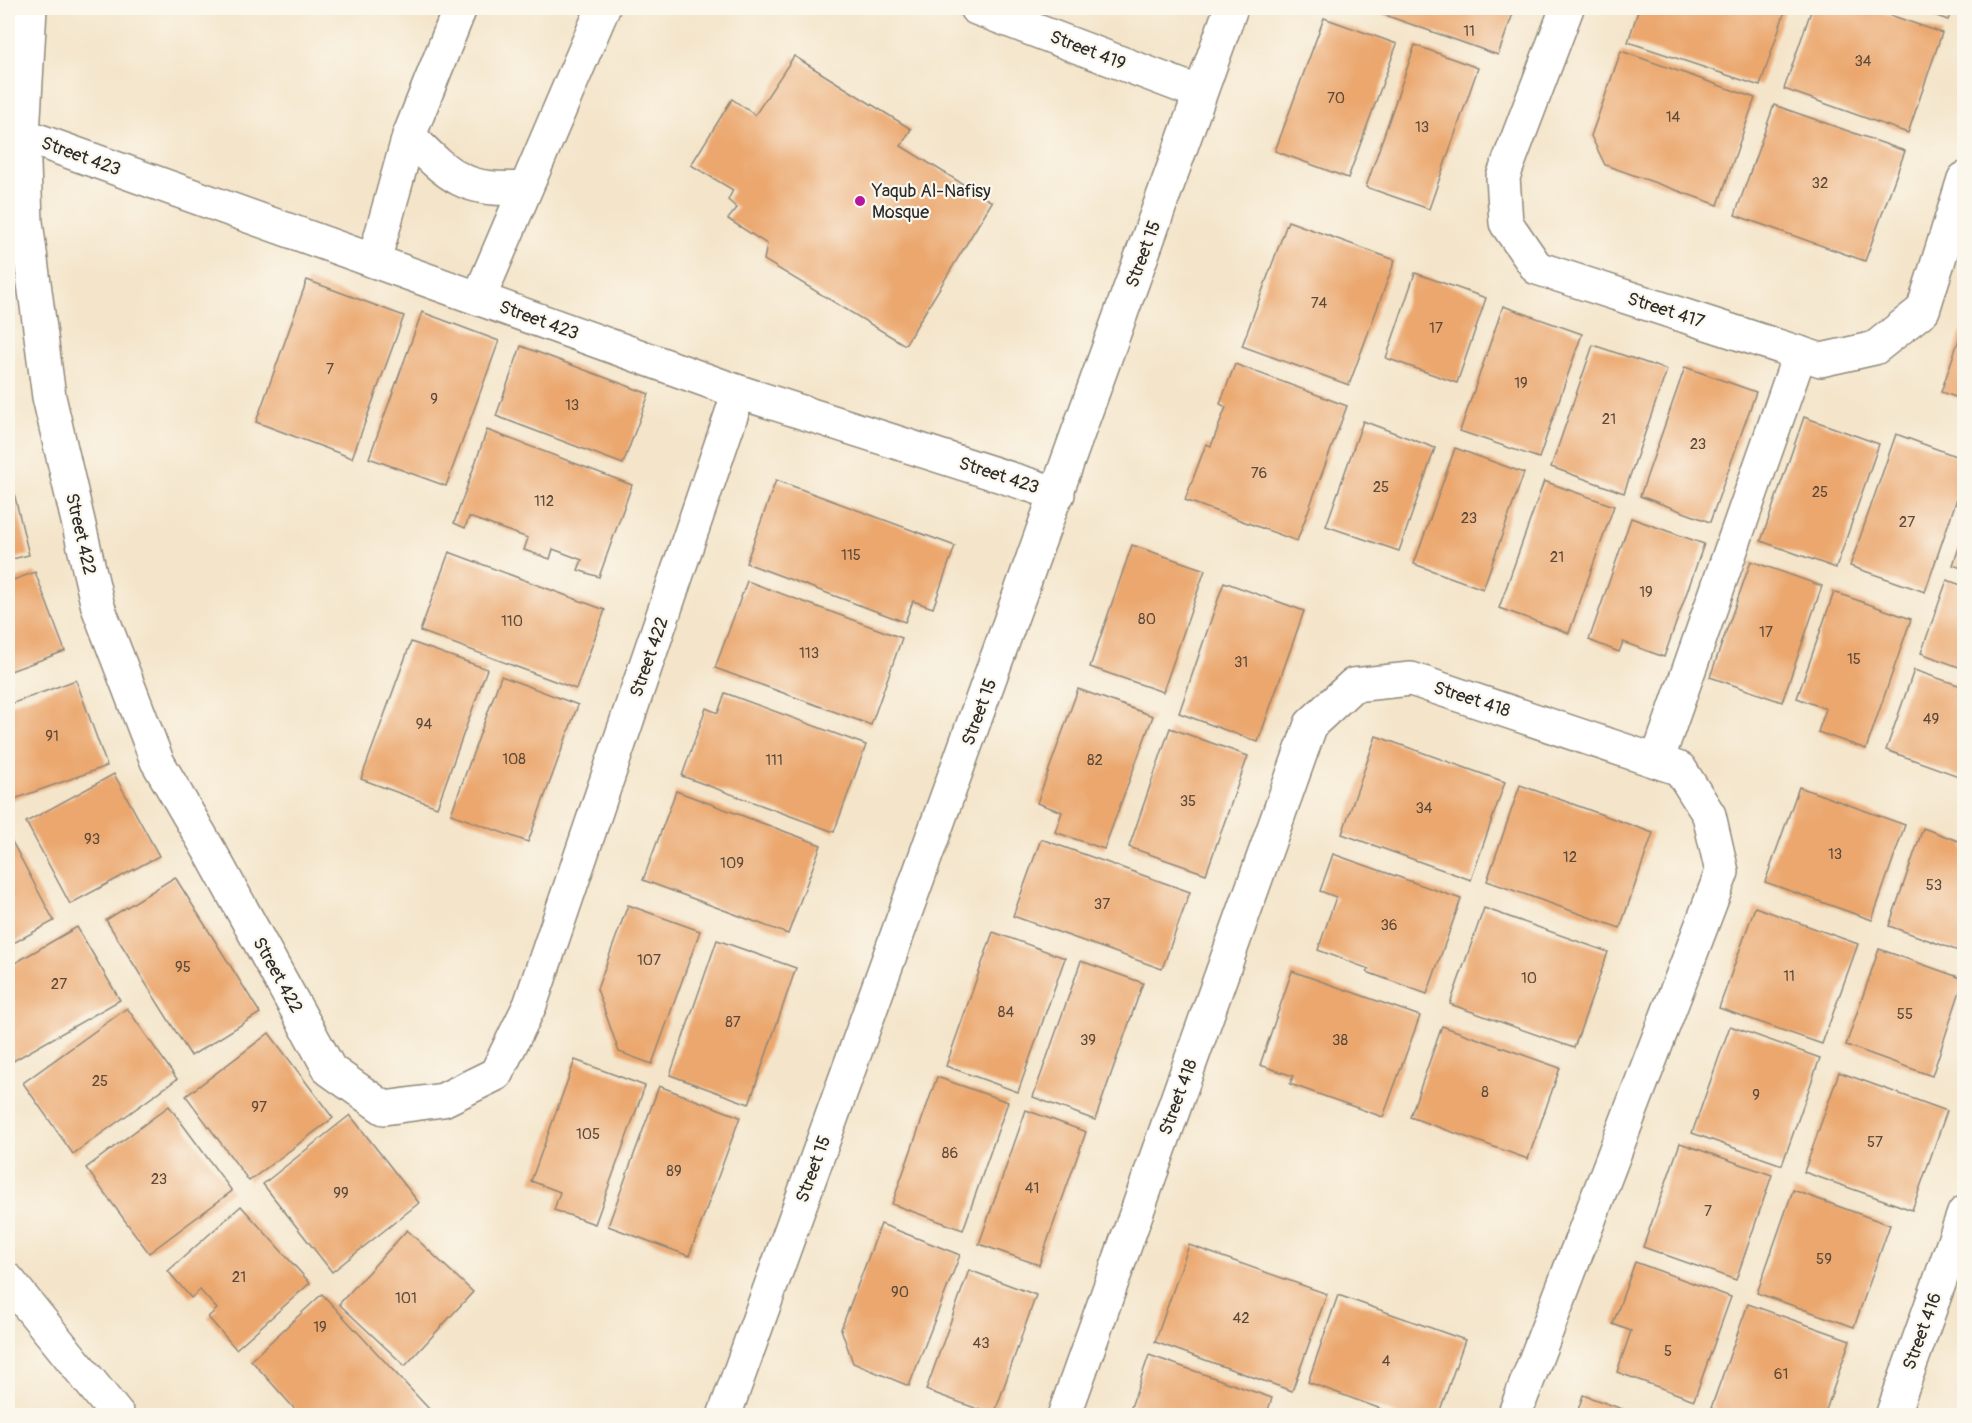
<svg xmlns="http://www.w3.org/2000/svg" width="1972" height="1423" font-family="Pangolin,sans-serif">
<rect width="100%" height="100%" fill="#fbf7ec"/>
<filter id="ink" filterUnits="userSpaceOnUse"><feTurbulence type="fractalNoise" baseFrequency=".0167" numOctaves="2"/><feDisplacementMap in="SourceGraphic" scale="12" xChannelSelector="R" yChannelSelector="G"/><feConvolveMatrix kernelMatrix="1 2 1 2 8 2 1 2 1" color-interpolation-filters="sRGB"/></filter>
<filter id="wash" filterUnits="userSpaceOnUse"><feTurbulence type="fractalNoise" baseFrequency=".008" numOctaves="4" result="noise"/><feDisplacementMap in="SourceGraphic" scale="24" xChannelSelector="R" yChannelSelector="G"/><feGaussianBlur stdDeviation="1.35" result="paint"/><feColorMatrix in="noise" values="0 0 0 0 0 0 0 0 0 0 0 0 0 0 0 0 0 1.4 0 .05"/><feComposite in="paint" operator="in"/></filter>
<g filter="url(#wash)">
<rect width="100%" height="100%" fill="#f4e5ca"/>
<g id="blocks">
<!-- building -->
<g fill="#eba76e">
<path d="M1365,8H1515L1498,55Z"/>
<path d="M1639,8H1786L1760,86L1628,42Z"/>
<path d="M1812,8H1870L1942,33L1908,133L1784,89Z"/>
<path d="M1914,8H1953L1948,20Z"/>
<path d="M1324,18L1397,44L1348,178L1275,151Z"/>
<path d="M1415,45L1478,68L1429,209L1366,187Z"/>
<path d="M1621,51L1755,98L1718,205L1605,165L1591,136Z"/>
<path d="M794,56L911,129L901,146L992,202L905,345L764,260L767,244L728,219L737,208L728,200L733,190L691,165L732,99L755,115Z"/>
<path d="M1774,105L1905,151L1865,261L1735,215Z"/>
<path d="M1288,221L1395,260L1349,385L1242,346Z"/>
<path d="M1415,273L1486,298L1457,383L1386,358Z"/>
<path d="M307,280L404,316L352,458L256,422Z"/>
<path d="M1503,306L1582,334L1539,458L1460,431Z"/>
<path d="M422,312L499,341L446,486L369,458Z"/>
<path d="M1964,324V400L1941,392Z"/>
<path d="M1593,345L1667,370L1624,493L1551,467Z"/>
<path d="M521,346L649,394L623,464L496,416Z"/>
<path d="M1235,364L1347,406L1297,541L1185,500L1206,444L1211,446L1226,407L1220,404Z"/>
<path d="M1685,367L1756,392L1710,522L1640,496Z"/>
<path d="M1804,417L1879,444L1836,568L1761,541Z"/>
<path d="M1363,421L1435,448L1399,551L1326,526Z"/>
<path d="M487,430L632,485L599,577L578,570L582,560L553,549L550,559L524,550L528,538L469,517L465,528L454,523Z"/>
<path d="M1896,434L1964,459V478L1925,592L1850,566Z"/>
<path d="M1455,448L1524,473L1483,589L1414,564Z"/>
<path d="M8,468L29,555L8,560Z"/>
<path d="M776,480L955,546L933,608L913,601L905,622L746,563Z"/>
<path d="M1544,481L1614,506L1569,633L1499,608Z"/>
<path d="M1631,518L1704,544L1664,657L1623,642L1619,652L1589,640Z"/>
<path d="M1964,533V569L1953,565Z"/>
<path d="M1132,545L1205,570L1163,692L1090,667Z"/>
<path d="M449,552L605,610L576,689L420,631Z"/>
<path d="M1751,561L1822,586L1782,702L1710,677Z"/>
<path d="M35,572L65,651L8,672V582Z"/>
<path d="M1947,580L1964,586V669L1921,653Z"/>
<path d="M747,581L902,638L871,725L715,668Z"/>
<path d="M1224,582L1304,611L1258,742L1179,713Z"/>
<path d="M1834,592L1911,619L1866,749L1818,732L1826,709L1797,698Z"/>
<path d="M411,642L487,669L437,807L361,779Z"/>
<path d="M1914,670L1964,687V778L1886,750Z"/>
<path d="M501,676L578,705L528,842L451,814Z"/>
<path d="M76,680L107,766L9,801L8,705Z"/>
<path d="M1078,689L1153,716L1104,849L1055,832L1062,812L1037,803Z"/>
<path d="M725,693L866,745L834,832L682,776L706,708L718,713Z"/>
<path d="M1170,728L1248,756L1206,874L1129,847Z"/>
<path d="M1376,736L1505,782L1471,880L1342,834Z"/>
<path d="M114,774L159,856L70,904L26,822Z"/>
<path d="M1520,785L1653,833L1620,928L1487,881Z"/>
<path d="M1799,787L1905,825L1872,920L1765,882Z"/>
<path d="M676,791L821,845L788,934L643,880Z"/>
<path d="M1923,828L1964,843V953L1889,926Z"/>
<path d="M8,834L54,921L8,946Z"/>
<path d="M1041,839L1190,892L1162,969L1013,916Z"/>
<path d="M1333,854L1461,899L1427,994L1367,972L1369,969L1318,950L1336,897L1320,891Z"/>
<path d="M175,877L260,1013L191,1056L106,920Z"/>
<path d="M628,905L700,931L652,1064L619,1052L597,989Z"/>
<path d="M1755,907L1858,944L1822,1044L1719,1008Z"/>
<path d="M1484,908L1608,952L1574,1048L1450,1004Z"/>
<path d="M77,927L120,1000L8,1064V967Z"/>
<path d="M993,932L1065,958L1018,1092L946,1066Z"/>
<path d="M717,940L796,968L749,1104L670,1075Z"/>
<path d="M1879,949L1964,979L1932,1076L1846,1045Z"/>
<path d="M1081,961L1143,983L1095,1120L1033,1097Z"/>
<path d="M1292,971L1420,1016L1383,1117L1290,1084L1293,1076L1260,1065Z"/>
<path d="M127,1008L177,1079L73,1154L23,1083Z"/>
<path d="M1442,1026L1560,1068L1528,1159L1410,1117Z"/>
<path d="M1730,1026L1820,1058L1782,1165L1692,1133Z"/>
<path d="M269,1033L333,1118L249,1181L186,1096Z"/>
<path d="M575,1060L645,1086L595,1224L554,1210L560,1192L531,1181Z"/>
<path d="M1839,1072L1947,1111L1912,1210L1804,1172Z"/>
<path d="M937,1077L1008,1102L963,1230L892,1204Z"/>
<path d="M659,1086L740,1117L689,1256L608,1226Z"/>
<path d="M169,1106L232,1191L149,1253L86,1168Z"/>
<path d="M1026,1110L1086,1132L1039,1265L979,1244Z"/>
<path d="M350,1115L419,1203L332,1272L263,1184Z"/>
<path d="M1680,1143L1772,1175L1736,1280L1643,1247Z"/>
<path d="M1793,1190L1890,1225L1854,1327L1757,1293Z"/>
<path d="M241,1206L310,1283L236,1349L208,1317L217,1309L200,1290L191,1298L168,1271Z"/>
<path d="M881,1224L960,1255L909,1386L853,1363L841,1329Z"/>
<path d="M407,1230L473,1292L405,1366L339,1304Z"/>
<path d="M1189,1245L1327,1294L1292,1391L1155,1342Z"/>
<path d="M1635,1262L1731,1297L1694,1400L1617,1372L1631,1331L1613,1324Z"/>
<path d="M969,1270L1036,1295L994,1415L926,1390Z"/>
<path d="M322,1294L430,1410L425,1416H301L251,1360Z"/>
<path d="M1338,1295L1465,1340L1438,1416H1400L1308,1382Z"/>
<path d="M1748,1304L1850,1340L1824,1416H1731L1711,1408Z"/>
<path d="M1149,1355L1272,1398L1266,1416H1128Z"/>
<path d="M1583,1395L1639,1415V1416H1576Z"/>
</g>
</g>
</g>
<g filter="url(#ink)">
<use href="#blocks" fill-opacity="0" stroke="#90887a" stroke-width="1.5"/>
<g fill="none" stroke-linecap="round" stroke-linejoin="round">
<!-- minor casing -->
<g stroke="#90887a" stroke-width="36">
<g id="minor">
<path d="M30,8L23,135L26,222L49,397L98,607L157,761L213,857L330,1070L384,1108L443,1100L496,1074L530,1005L739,392"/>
<path d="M976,8L1200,93"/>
<path d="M1567,8L1503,177L1506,223L1537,268L1821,360L1875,348L1923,310L1964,179"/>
<path d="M23,135L739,392L1058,494"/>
<path d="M409,136C450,177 464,192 525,188"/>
<path d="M374,261L409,136L460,8"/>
<path d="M479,298L603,8"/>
<path d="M1657,761L1800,353"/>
<path d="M8,1280L118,1416"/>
<path d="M724,1416L1231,8"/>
<path d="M1064,1416L1311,724L1353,685L1411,679L1680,769L1709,815L1722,872L1514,1416"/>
<path d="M1892,1416L1964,1213"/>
</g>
</g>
<!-- minor -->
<use href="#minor" stroke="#fff" stroke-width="33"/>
</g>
</g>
<!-- markers -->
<circle fill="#b5179e" stroke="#fbf7ec" stroke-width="2" cx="860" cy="201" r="6"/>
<g text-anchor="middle" stroke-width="4.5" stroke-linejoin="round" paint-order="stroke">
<!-- number labels -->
<g font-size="15" fill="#5b4a3c">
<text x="1469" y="36">11</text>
<text x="1863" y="66">34</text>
<text x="1336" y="103">70</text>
<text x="1673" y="122">14</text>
<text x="1422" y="132">13</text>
<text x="1820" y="188">32</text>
<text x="1319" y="308">74</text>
<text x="1436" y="333">17</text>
<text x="330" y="374">7</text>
<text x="1521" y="388">19</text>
<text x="434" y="404">9</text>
<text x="572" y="410">13</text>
<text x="1609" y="424">21</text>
<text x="1698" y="449">23</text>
<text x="1259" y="478">76</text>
<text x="1381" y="492">25</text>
<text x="1820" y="497">25</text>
<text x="544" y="506">112</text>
<text x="1469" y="523">23</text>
<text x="1907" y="527">27</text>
<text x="851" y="560">115</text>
<text x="1557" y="562">21</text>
<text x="1646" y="597">19</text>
<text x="1147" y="624">80</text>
<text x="512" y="626">110</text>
<text x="1766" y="637">17</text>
<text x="809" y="658">113</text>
<text x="1854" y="664">15</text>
<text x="1241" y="667">31</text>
<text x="1931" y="724">49</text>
<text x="424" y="729">94</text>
<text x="52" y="741">91</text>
<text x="514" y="764">108</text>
<text x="774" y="765">111</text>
<text x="1095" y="765">82</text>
<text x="1188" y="806">35</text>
<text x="1424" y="813">34</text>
<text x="92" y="844">93</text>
<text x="1835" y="859">13</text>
<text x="1570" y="862">12</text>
<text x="732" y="868">109</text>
<text x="1934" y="890">53</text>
<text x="1102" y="909">37</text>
<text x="1389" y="930">36</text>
<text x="649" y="965">107</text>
<text x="183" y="972">95</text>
<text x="1789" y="981">11</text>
<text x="1529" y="983">10</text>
<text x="59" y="989">27</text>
<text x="1006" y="1017">84</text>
<text x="1905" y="1019">55</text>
<text x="733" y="1027">87</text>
<text x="1088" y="1045">39</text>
<text x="1340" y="1045">38</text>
<text x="100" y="1086">25</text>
<text x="1485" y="1097">8</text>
<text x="1756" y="1100">9</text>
<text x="259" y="1112">97</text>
<text x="588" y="1139">105</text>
<text x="1875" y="1147">57</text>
<text x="950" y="1158">86</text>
<text x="674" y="1176">89</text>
<text x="159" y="1184">23</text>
<text x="1032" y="1193">41</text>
<text x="341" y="1198">99</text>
<text x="1708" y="1216">7</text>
<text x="1824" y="1264">59</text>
<text x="239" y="1282">21</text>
<text x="900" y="1297">90</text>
<text x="406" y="1303">101</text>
<text x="1241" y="1323">42</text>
<text x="320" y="1332">19</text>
<text x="981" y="1348">43</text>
<text x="1668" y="1356">5</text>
<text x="1386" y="1366">4</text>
<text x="1781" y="1379">61</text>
</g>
<!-- street labels -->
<g font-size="18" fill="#2b2b2b" stroke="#fbf7ec">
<text transform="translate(1088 50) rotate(21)" y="6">Street 419</text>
<text transform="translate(81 156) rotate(20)" y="6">Street 423</text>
<text transform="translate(1143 254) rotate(-70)" y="6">Street 15</text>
<text transform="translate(1666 310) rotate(18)" y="6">Street 417</text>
<text transform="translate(539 320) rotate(20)" y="6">Street 423</text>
<text transform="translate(999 475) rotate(18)" y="6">Street 423</text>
<text transform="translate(81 534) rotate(77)" y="6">Street 422</text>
<text transform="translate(649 657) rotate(-71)" y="6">Street 422</text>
<text transform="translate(1472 699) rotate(18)" y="6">Street 418</text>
<text transform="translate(979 712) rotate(-70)" y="6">Street 15</text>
<text transform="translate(278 975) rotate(61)" y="6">Street 422</text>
<text transform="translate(1178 1097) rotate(-70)" y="6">Street 418</text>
<text transform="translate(813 1169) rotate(-70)" y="6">Street 15</text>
<text transform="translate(1922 1331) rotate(-70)" y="6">Street 416</text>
</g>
<!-- poi labels -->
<g font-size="18" fill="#2b2b2b" stroke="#fbf7ec" text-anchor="start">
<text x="872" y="197">Yaqub Al-Nafisy<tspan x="872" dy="21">Mosque</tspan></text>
</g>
</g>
<!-- margin -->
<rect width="1972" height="1423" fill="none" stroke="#fbf7ec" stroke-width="30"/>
</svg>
